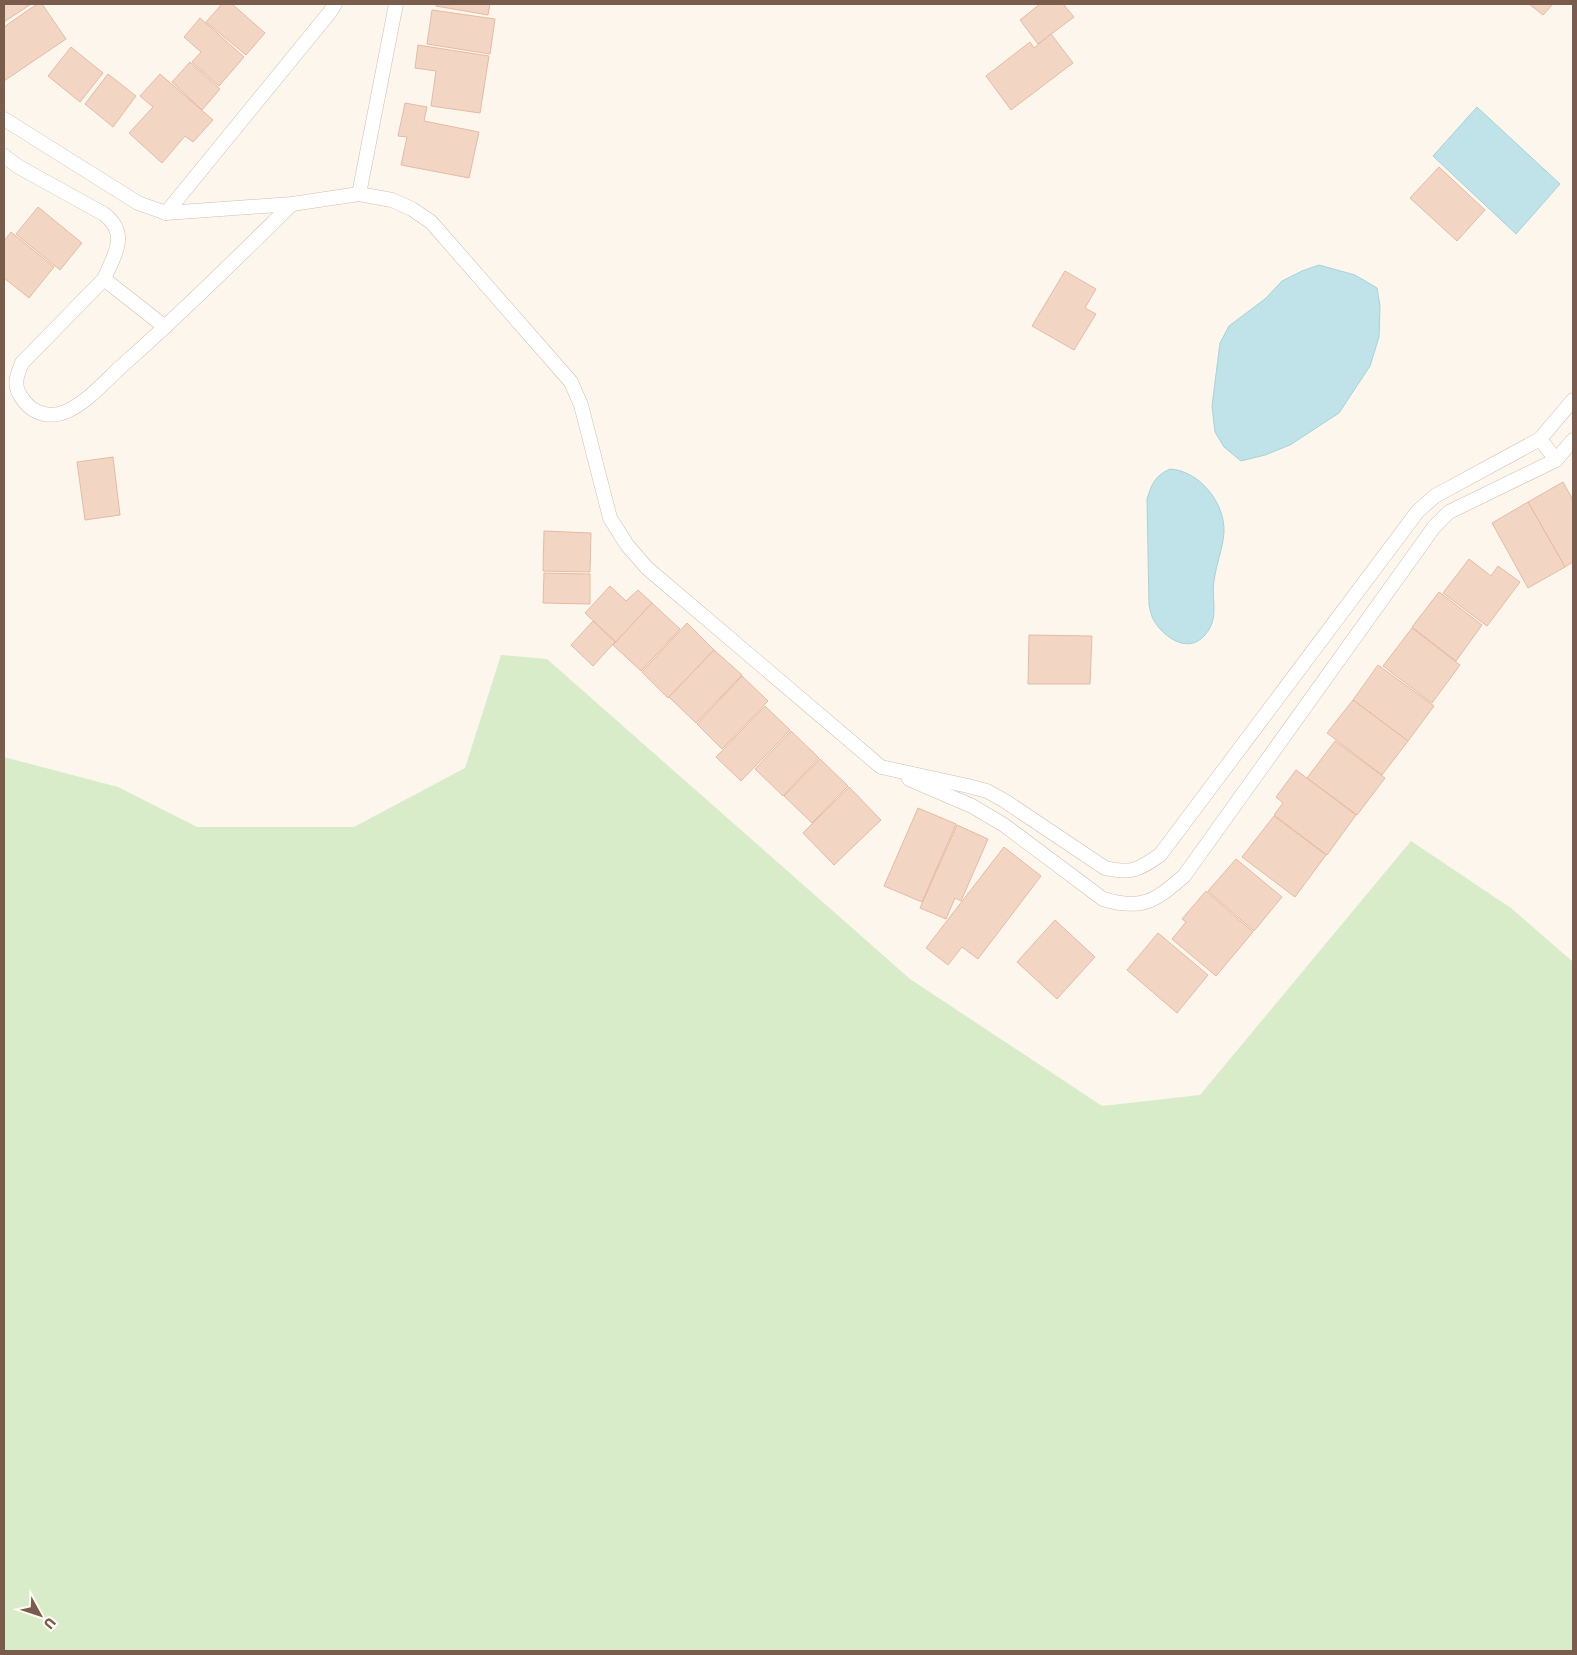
<svg xmlns="http://www.w3.org/2000/svg" width="1577" height="1655" font-family="Jost,sans-serif">
<rect width="100%" height="100%" fill="#fdf6ec"/>
<!-- green -->
<path fill="#d8ecc9" d="M501,655L547,659L910,979L1102,1106L1200,1095L1411,841L1511,908L1573,962V1651H4V757L118,787L197,827H354L465,768Z"/>
<!-- water -->
<g fill="#bfe3e8" stroke="#a5d3da">
<path d="M1477,107L1560,184L1516,234L1433,156Z"/>
<path d="M1319,265L1355,275L1377,288L1380,306L1379,337L1370,366L1339,413L1290,445L1265,455L1241,461L1224,447L1215,432L1212,406L1220,343L1229,326L1265,299L1282,281L1302,271Z"/>
<path d="M1170,469C1200,471 1225,503 1224,532C1223,548 1216,565 1214,581C1211,600 1220,618 1205,635C1188,655 1163,637 1153,619C1151,615 1150,609 1149,605L1147,499C1152,483 1155,476 1170,469Z"/>
</g>
<!-- building -->
<g fill="#f3d5c3" stroke="#e6bba3">
<path d="M4,4H31L4,22Z"/>
<path d="M37,4H42L66,39L4,81V27Z"/>
<path d="M222,4H232L265,33L246,55L206,22Z"/>
<path d="M436,4H490L488,15L436,6Z"/>
<path d="M1040,4H1063L1074,17L1038,44L1020,20Z"/>
<path d="M1529,4H1553L1543,15Z"/>
<path d="M432,10L495,19L490,54L427,44Z"/>
<path d="M200,18L244,57L219,86L192,62L201,52L184,37Z"/>
<path d="M1051,34L1073,63L1011,110L986,76L1030,42L1034,48Z"/>
<path d="M418,45L489,56L480,113L431,106L436,71L415,68Z"/>
<path d="M71,47L103,73L80,102L48,76Z"/>
<path d="M190,62L220,89L202,110L172,82Z"/>
<path d="M108,74L136,96L113,127L85,104Z"/>
<path d="M160,74L213,120L193,142L185,136L162,163L129,133L153,107L140,96Z"/>
<path d="M405,103L427,107L424,121L479,132L469,178L401,165L407,137L398,136Z"/>
<path d="M1439,167L1485,210L1457,241L1410,198Z"/>
<path d="M38,207L82,243L60,270L16,234Z"/>
<path d="M11,232L54,267L29,298L4,278V241Z"/>
<path d="M1065,271L1096,289L1085,308L1096,314L1074,350L1032,326Z"/>
<path d="M113,457L120,515L85,520L77,462Z"/>
<path d="M1563,482L1573,500V562L1565,567L1528,502Z"/>
<path d="M1528,502L1565,567L1528,588L1492,523Z"/>
<path d="M544,531L591,533L590,572L543,571Z"/>
<path d="M1469,559L1491,576L1498,566L1520,582L1487,626L1443,593Z"/>
<path d="M544,573L590,574V604L543,603Z"/>
<path d="M610,586L626,601L638,590L652,603L616,642L585,613Z"/>
<path d="M1439,592L1482,625L1456,661L1412,627Z"/>
<path d="M652,603L680,629L641,671L613,645Z"/>
<path d="M593,621L615,642L593,666L571,645Z"/>
<path d="M687,623L714,650L668,698L642,672Z"/>
<path d="M1412,628L1460,665L1432,703L1383,666Z"/>
<path d="M1029,635L1092,636L1090,684H1028Z"/>
<path d="M714,650L742,675L696,723L669,697Z"/>
<path d="M1378,665L1434,706L1408,741L1353,700Z"/>
<path d="M742,676L768,701L722,749L697,724Z"/>
<path d="M1353,700L1408,741L1382,775L1327,733Z"/>
<path d="M765,706L790,730L741,781L716,757Z"/>
<path d="M791,731L819,758L783,796L755,769Z"/>
<path d="M1335,741L1385,778L1357,815L1307,778Z"/>
<path d="M820,759L848,786L812,823L784,796Z"/>
<path d="M1296,770L1356,815L1327,855L1274,815L1283,803L1276,797Z"/>
<path d="M849,787L881,820L834,865L803,833Z"/>
<path d="M918,808L956,824L922,902L884,886Z"/>
<path d="M1274,816L1326,855L1295,897L1242,857Z"/>
<path d="M957,825L988,839L961,901L955,898L946,919L920,908Z"/>
<path d="M1004,847L1041,876L978,959L962,947L948,965L926,948Z"/>
<path d="M1236,859L1282,897L1254,931L1208,891Z"/>
<path d="M1206,891L1253,932L1216,976L1172,939L1186,922L1182,919Z"/>
<path d="M1055,920L1095,957L1057,999L1017,962Z"/>
<path d="M1158,933L1208,975L1177,1013L1127,970Z"/>
</g>
<g fill="none" stroke-linecap="round" stroke-linejoin="round">
<!-- lane casing -->
<g stroke="#d1beb0" stroke-width="15">
<g id="lane">
<path d="M4,119L138,203L166,213L292,204L359,194L392,200L412,209L431,222L571,382L581,405L610,518L627,545L647,568L881,767L968,786L987,791L1005,801L1105,868C1132,874 1138,870 1160,855L1418,511L1435,496L1540,439L1573,400"/>
<path d="M4,156L19,167L104,214C130,234 114,255 104,279"/>
<path d="M359,194L396,4"/>
<path d="M166,213L330,12L335,4"/>
<path d="M165,327L104,279L22,363C15,379 13,387 24,401C34,414 50,418 65,412C87,403 106,380 124,364C182,313 237,258 292,204"/>
<path d="M1540,439L1556,460"/>
<path d="M909,779L972,806L1004,825L1103,899C1142,911 1155,901 1184,876L1434,527L1449,512L1556,460L1573,440"/>
</g>
</g>
<!-- lane -->
<use href="#lane" stroke="#fff" stroke-width="14"/>
</g>
<!-- border -->
<rect width="1577" height="1655" fill="none" stroke="#7a5c4d" stroke-width="10"/>
<!-- north arrow -->
<g transform="translate(40 1615) rotate(130)" stroke="#fffaf3" stroke-width="4" paint-order="stroke">
<path d="M0-4L9 19L0 12L-9 19Z" fill="#7a5c4d"/>
<text y="-8" font-size="14" font-weight="bold" text-anchor="middle" fill="#7a5c4d">U</text>
</g>
</svg>
